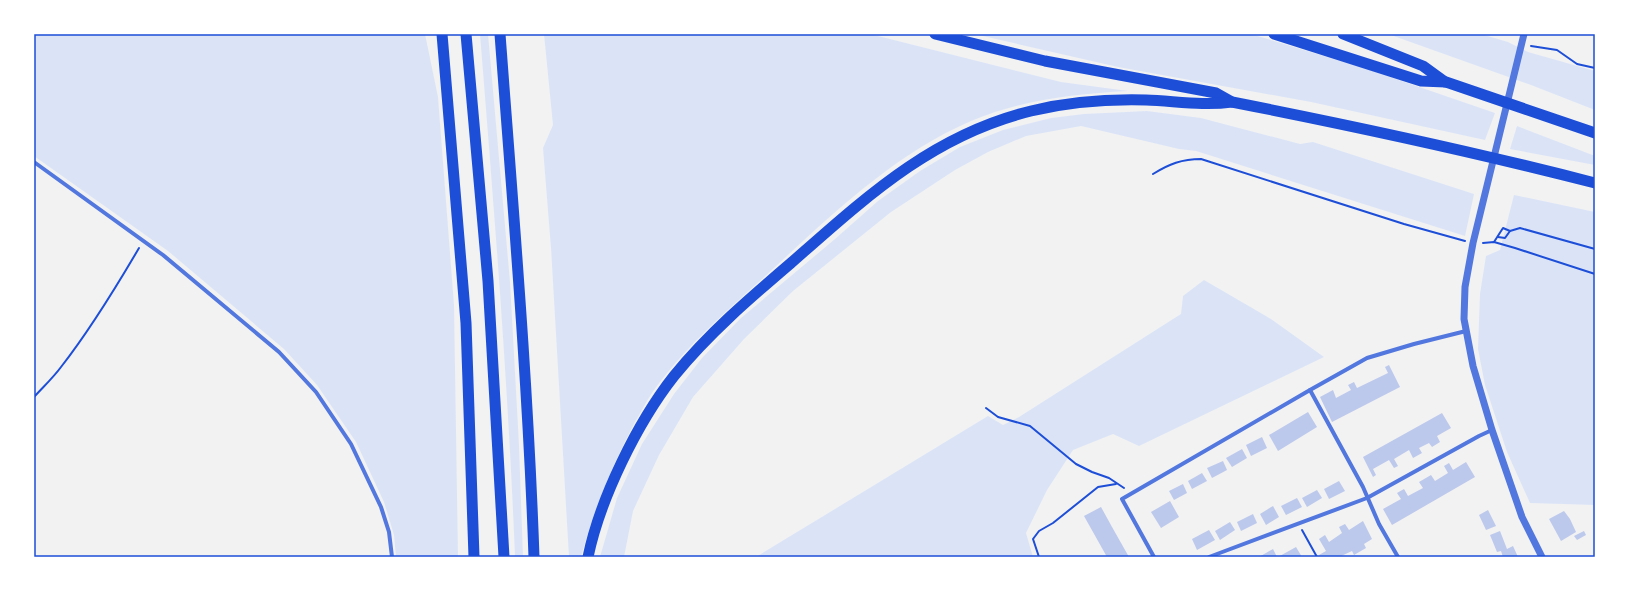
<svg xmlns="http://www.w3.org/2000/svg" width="1629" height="591" font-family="'Open Sans',sans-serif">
<rect width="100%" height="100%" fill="#f2f2f2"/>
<!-- green -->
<g fill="#dbe4f7">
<path d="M34,34H425L438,97L454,305L458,557H396L394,535L384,502L356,442L317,385L284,349L168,251L34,156Z"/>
<path d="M480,34H488L510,282L519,445L523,557H515C508,382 494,208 480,34Z"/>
<path d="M544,34H870L1061,82L1128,91C1074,94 1021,100 971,121C890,156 825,221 761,280C722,315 680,352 650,396C645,404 640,414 635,422C612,465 594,510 581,557H569L551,248L543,148L553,125Z"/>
<path d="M974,34H1251L1364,68L1495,113L1485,140L1311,102L1118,67Z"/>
<path d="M1388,34H1481L1508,42L1528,52L1595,71V110L1531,85Z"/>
<path d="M1147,111L1201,118L1300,144L1313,142L1474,194L1465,236L1196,151L1179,149L1081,126L1026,136L988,152L955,170L891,212L793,291L744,339L693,397L659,455L633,511L624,557H600L617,498L642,444L674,394L702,358L741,318L835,239L878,201L920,171L960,147L1003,130L1051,118L1084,114Z"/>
<path d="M1517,126L1595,156V165L1510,149Z"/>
<path d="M1514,195L1595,212V505L1530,503L1507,452L1485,385L1478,349L1480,294L1486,256L1500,250Z"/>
<path d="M1204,280L1271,319L1324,357L1139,446L1113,434L1073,450L1047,490L1026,533L1033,557H756L988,416L1003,425L1019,417L1181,314L1183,296Z"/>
</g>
<!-- building -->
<g fill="#bdc9ec">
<path d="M1389,365L1400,387L1332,422L1320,397L1333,390L1336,398L1351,390L1348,385L1354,382L1357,388L1388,373L1385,367Z"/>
<path d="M1308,412L1317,427L1278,451L1269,435Z"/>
<path d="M1442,413L1451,428L1437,436L1440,442L1432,447L1429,443L1419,448L1422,453L1413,458L1409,450L1394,459L1398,466L1394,468L1389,460L1373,469L1376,475L1373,477L1363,457Z"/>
<path d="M1262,437L1267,448L1251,456L1246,445Z"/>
<path d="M1242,449L1247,458L1232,467L1226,458Z"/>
<path d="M1223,461L1227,470L1212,478L1207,468Z"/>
<path d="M1466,462L1475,477L1392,525L1383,509L1401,499L1397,493L1404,489L1408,496L1423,488L1419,482L1431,475L1435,481L1448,473L1444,466L1449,463L1453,470Z"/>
<path d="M1202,473L1207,481L1192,489L1188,481Z"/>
<path d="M1339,481L1345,491L1329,499L1324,489Z"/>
<path d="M1183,484L1187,493L1174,500L1169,491Z"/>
<path d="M1317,490L1322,498L1307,507L1302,498Z"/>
<path d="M1297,498L1302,507L1286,515L1281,506Z"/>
<path d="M1170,501L1179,517L1161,528L1151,512Z"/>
<path d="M1273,506L1279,517L1266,525L1260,514Z"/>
<path d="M1101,507L1112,527L1129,557H1107L1084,516Z"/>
<path d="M1488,510L1496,526L1486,530L1479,515Z"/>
<path d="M1564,511L1570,519L1576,532L1561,541L1549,519Z"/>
<path d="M1253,514L1257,523L1241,531L1237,522Z"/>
<path d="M1363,521L1372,539L1364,544L1366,548L1354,555L1352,551L1339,557H1320L1319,555L1326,551L1319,539L1325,535L1329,542L1342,533L1339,527L1345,524L1349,530Z"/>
<path d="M1230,522L1235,530L1220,540L1215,531Z"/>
<path d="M1209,530L1215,540L1197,550L1192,539Z"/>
<path d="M1500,531L1507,549L1513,546L1518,557H1503L1501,551L1497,552L1490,535Z"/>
<path d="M1584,531L1586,535L1577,540L1574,536Z"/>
<path d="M1296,547L1302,557H1278Z"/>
<path d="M1273,549L1277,557H1259Z"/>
</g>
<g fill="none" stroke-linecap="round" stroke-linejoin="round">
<!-- path -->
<g stroke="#1d4ed8" stroke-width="2">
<path d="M1531,46L1557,50L1577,64L1595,68"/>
<path d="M1153,174C1169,164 1182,159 1201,159L1404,224L1465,241"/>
<path d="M1498,237L1505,238L1510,231"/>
<path d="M1494,242L1503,228L1510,231L1520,228L1595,249"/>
<path d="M1483,243L1494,242L1515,248L1595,274"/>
<path d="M34,397C43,387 53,378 61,367C90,330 115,289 139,248"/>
<path d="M986,408L998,417L1030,426L1076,464L1092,472L1109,478L1124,488"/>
<path d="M1302,530L1317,557"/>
<path d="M1039,557L1033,539L1039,531L1053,523L1098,487L1116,484"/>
</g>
<!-- minor -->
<g stroke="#5277de" stroke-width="4">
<path d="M34,162L163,255L279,352L316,392L351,444L381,507L389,532L392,557"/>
<path d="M1310,390L1363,487L1379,524L1398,557"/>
<path d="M1154,557L1122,499L1310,390L1367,358L1414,344L1466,331"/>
<path d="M1209,557L1367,498L1479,436L1492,430"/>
</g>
<!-- tertiary -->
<path stroke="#5277de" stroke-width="7" d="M1524,34L1473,243L1465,287L1464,319L1473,366L1492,430L1522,517L1542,557"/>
<!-- motorway -->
<g stroke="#1d4ed8" stroke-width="11">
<path d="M442,34L466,323L474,557"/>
<path d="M466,34L488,281L504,557"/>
<path d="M500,34C513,208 528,382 534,557"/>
<path d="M935,34L1045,61L1216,93L1232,102C1354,126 1475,152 1595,183"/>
<path d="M1274,34L1421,81L1446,82L1595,133"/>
<path d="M1343,34L1423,66L1445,82"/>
<path d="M588,557C600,499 637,423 674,376C708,334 750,298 791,263C865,198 932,135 1031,111C1068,102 1108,99 1146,100C1175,101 1203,106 1232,102"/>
</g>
</g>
<!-- border -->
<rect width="1629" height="591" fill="none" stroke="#ffffff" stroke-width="70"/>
<rect x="35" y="35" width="1559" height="521" fill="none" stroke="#1d4ed8" stroke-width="1.5"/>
</svg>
